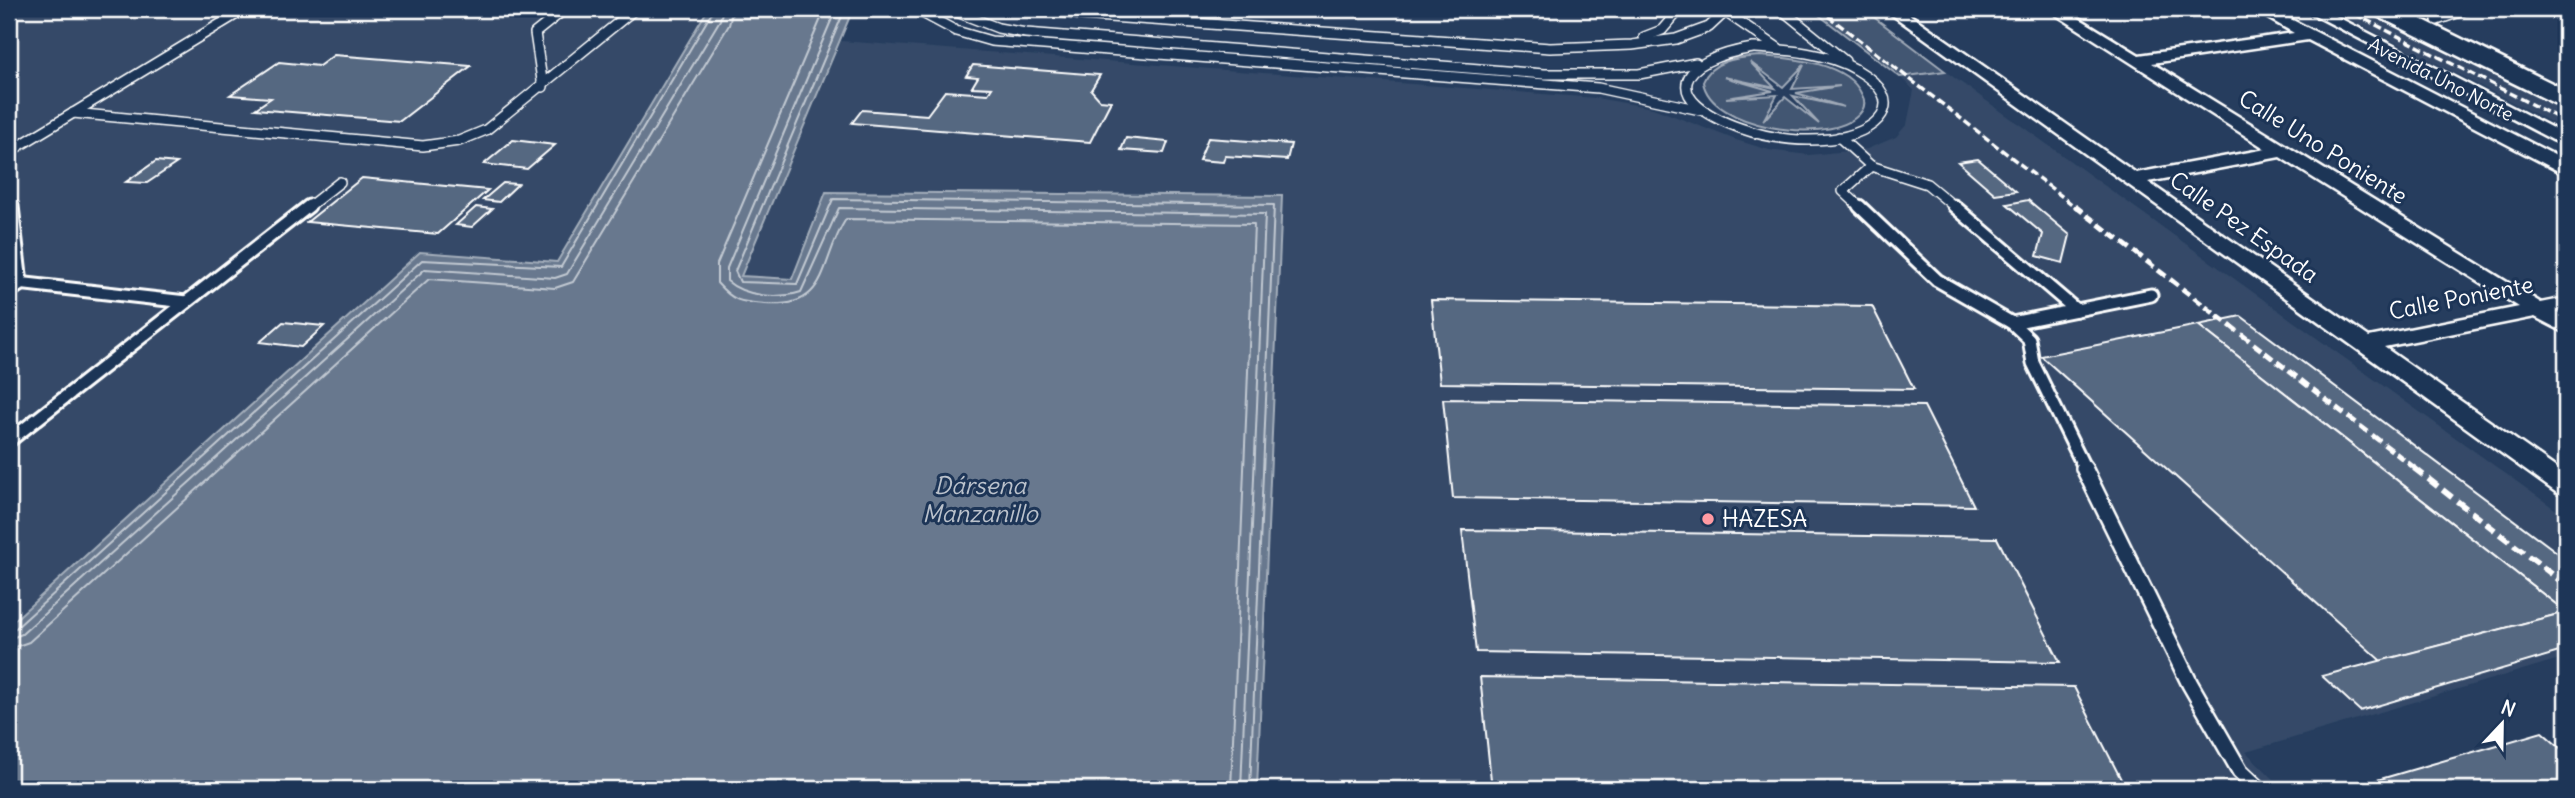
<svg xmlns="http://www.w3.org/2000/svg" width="2575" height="798" font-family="Delius,sans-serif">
<rect width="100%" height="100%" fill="#263d5e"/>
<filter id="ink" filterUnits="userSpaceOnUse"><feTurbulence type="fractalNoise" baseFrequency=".0143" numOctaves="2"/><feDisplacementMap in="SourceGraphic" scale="14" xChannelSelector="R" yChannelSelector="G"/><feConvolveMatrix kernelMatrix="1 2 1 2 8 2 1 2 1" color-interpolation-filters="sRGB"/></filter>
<g filter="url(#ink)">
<!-- built -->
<g fill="#344a68">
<path d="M9,9H708L557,262L420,252L9,625Z"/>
<path d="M2330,9H2364L2566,111V130Z"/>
<path d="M841,41L1596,98L1653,108L1736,140L1769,150L1809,155L1867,149L1896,137L1907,124L1914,90L1900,77L1945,71L2566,517V657L2246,752L2284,789H1257L1281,197L792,280L741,275Z"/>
</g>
<!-- green -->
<g fill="#425672" stroke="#a0aab8" stroke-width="2" fill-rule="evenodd">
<path d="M1811,9H1863L1945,71L1900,77Z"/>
<path d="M1760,56C1791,58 1848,62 1862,95C1867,104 1863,112 1855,118C1823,144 1711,128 1703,82C1712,59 1739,58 1760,56ZM1750,62L1783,87L1804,65L1792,89L1840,86L1796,93L1844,107L1793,96L1819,124L1785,97L1763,121L1777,95L1726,98L1773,91L1724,77L1775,88Z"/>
</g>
<!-- water -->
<path fill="#67788e" stroke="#a4aebb" stroke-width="2" d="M708,9H853L741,276L792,279L826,192L1282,196L1257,789H9V625L420,252L557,262Z"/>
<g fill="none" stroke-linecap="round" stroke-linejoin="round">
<!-- shore -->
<g stroke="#c2c9d2" stroke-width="2">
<path d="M825,9L717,264V283C734,302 740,302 765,304C831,309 819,261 846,219L1254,224L1231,789"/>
<path d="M836,9L727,268V281C745,297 779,299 801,292L839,208L1265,214L1241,789"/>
<path d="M845,9L735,271L740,282L797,284L833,199L1274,205L1250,789"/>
<path d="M9,630L16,628L422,260L561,267L714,9"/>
<path d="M9,639L22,634L425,269L555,278L567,274L720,20L723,9"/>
<path d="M9,649L29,642L429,279L555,288L573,282L729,25L733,9"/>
</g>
</g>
<!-- building -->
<g fill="#556781" stroke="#fff" stroke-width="2">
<path d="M334,55L471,66L400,121L255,109L271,98L230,95L279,62L319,66Z"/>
<path d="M973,65L1100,75L1091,90L1100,100L1111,101L1090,142L852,123L862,110L927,115L945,91L988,94L992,88L972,87L978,77L966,76Z"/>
<path d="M1126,138L1168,142L1164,153L1121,150Z"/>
<path d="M1208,138L1291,144L1287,160L1225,156L1223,162L1199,160Z"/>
<path d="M513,140L555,145L527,169L484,164Z"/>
<path d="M1978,159L2016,191L1995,194L1958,162Z"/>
<path d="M156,161L177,163L147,183L126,182Z"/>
<path d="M362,178L488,190L438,234L307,222Z"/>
<path d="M503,183L518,184L499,202L483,200Z"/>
<path d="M2028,200L2070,235L2063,263L2037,256L2043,234L2007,204Z"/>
<path d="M476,207L492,209L472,227L456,225Z"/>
<path d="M1431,300L1872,306L1914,389L1440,383Z"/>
<path d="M2241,316L2566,559V612L2198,325Z"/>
<path d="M283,322L324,326L301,347L260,342Z"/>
<path d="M2198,325L2566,612L2381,661L2041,356Z"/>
<path d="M1443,399L1924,406L1974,506L1453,498Z"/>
<path d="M1462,530L1997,538L2060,662L1476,652Z"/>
<path d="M2566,612V650L2360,711L2322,676Z"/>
<path d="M1480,677L2074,687L2126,789H1492Z"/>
<path d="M2542,732L2566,753V789L2353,787Z"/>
</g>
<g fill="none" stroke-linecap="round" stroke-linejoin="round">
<!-- lane-far2 casing -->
<g stroke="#fff" stroke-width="12">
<g id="lane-far2">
<path d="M915,9L956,31L991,41L1598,88L1705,111"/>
<path d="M949,9L998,28L1026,33L1544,74H1639L1696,63"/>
<path d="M1044,9L1081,15L1550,48L1632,45L1676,39L1709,27L1725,12L1724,9"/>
<path d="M1721,9L1778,48"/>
<path d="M1781,9L1845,61"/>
<path d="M2437,20L2468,9"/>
<path d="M1644,37L1662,30L1675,15L1674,9"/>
<path d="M1753,48C1787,50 1826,52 1857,70C1912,102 1877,134 1830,139C1800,142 1768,138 1740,128C1659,99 1676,60 1753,48Z"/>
<path d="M543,87L535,33L565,9"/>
<path d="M73,113L423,146L459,141L486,130L635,9"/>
<path d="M1839,137L1871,166L1843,191L1861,208"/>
<path d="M9,152L245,9"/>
<path d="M1871,166L1927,184L1956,208"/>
<path d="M9,183L12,208"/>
<path d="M307,208L340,182"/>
</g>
</g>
<!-- lane-far1 casing -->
<g stroke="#fff" stroke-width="17">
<g id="lane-far1">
<path d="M1859,206L1937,280L2012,323L2029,339L2033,363L2085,469"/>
<path d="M1954,206L2076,310"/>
<path d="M9,282L186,302"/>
<path d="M9,292L21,284L12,206"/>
<path d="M2012,323L2151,295"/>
<path d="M9,441L309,206"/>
</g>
</g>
<!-- lane casing -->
<g stroke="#fff" stroke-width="20">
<path id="lane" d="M2084,468L2190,684L2240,771L2259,789"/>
</g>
<!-- street casing -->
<g stroke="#fff" stroke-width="5">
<g id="street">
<path d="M1884,9H1902L2136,173L2266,149L2047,9H2064L2139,55L2294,33L2252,9H2271L2566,161V173L2560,172L2308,40L2152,63L2541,303L2566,298V310L2557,312L2566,318V333L2535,317L2384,347L2566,475V495L2557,493ZM2280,157L2519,307L2369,337L2148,182Z"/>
<path d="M2303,9H2322L2566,135V147Z"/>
</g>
</g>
<!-- primary casing -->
<g stroke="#fff" stroke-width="5">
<path id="primary" d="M2370,9H2401L2566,90V109L2373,14Z"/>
</g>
<!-- lane-far2 -->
<use href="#lane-far2" stroke="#1d3557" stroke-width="9"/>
<!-- lane-far1 -->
<use href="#lane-far1" stroke="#1d3557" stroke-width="11"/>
<!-- lane -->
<use href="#lane" stroke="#1d3557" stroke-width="15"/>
<!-- street -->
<use href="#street" fill="#1d3557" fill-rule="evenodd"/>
<!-- primary -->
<use href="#primary" fill="#1d3557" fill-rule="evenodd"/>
<!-- rail-far2 -->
<g stroke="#fff" stroke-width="3.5" stroke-dasharray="8 3.5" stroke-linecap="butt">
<path d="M1819,9L2077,208"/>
<path d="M2345,9L2566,122"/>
</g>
<!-- rail-far1 -->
<path stroke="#fff" stroke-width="5" stroke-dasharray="10 5" stroke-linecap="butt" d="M2075,206L2416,469"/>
<!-- rail -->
<path stroke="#fff" stroke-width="6" stroke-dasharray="12 6" stroke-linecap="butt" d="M2414,468L2566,585"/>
</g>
</g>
<!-- markers -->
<circle fill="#ff9aa2" stroke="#1d3557" stroke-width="2.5" cx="1708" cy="519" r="7"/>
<g text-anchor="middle" stroke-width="6" stroke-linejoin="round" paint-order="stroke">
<!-- far-street labels -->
<g font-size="19" fill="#fff" stroke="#1d3557">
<text transform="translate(2441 79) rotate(27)" y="7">Avenida Uno Norte</text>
</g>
<!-- street labels -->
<g font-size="23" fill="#fff" stroke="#1d3557">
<text transform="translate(2323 147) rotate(32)" y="8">Calle Uno Poniente</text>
<text transform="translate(2244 227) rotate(35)" y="8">Calle Pez Espada</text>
<text transform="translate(2461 298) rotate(-11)" y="8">Calle Poniente</text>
</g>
<!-- poi labels -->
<g font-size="23" fill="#fff" stroke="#1d3557" text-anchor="start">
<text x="1722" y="527">HAZESA</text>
</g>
<!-- water labels -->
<g font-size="24" font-style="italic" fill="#bbc2cc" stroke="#1d3557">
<text x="980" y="494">Dársena<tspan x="980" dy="28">Manzanillo</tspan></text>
</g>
</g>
<!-- margin -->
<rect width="2575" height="798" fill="none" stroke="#1d3557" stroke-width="35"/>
<rect x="18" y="18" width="2540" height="763" fill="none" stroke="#fff" stroke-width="2.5" filter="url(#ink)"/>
<!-- north arrow -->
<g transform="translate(2502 724) rotate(22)" stroke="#1d3557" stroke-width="5" paint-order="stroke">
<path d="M0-5L12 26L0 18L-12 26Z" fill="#ffffff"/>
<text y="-10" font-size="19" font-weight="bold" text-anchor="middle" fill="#ffffff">N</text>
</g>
</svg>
